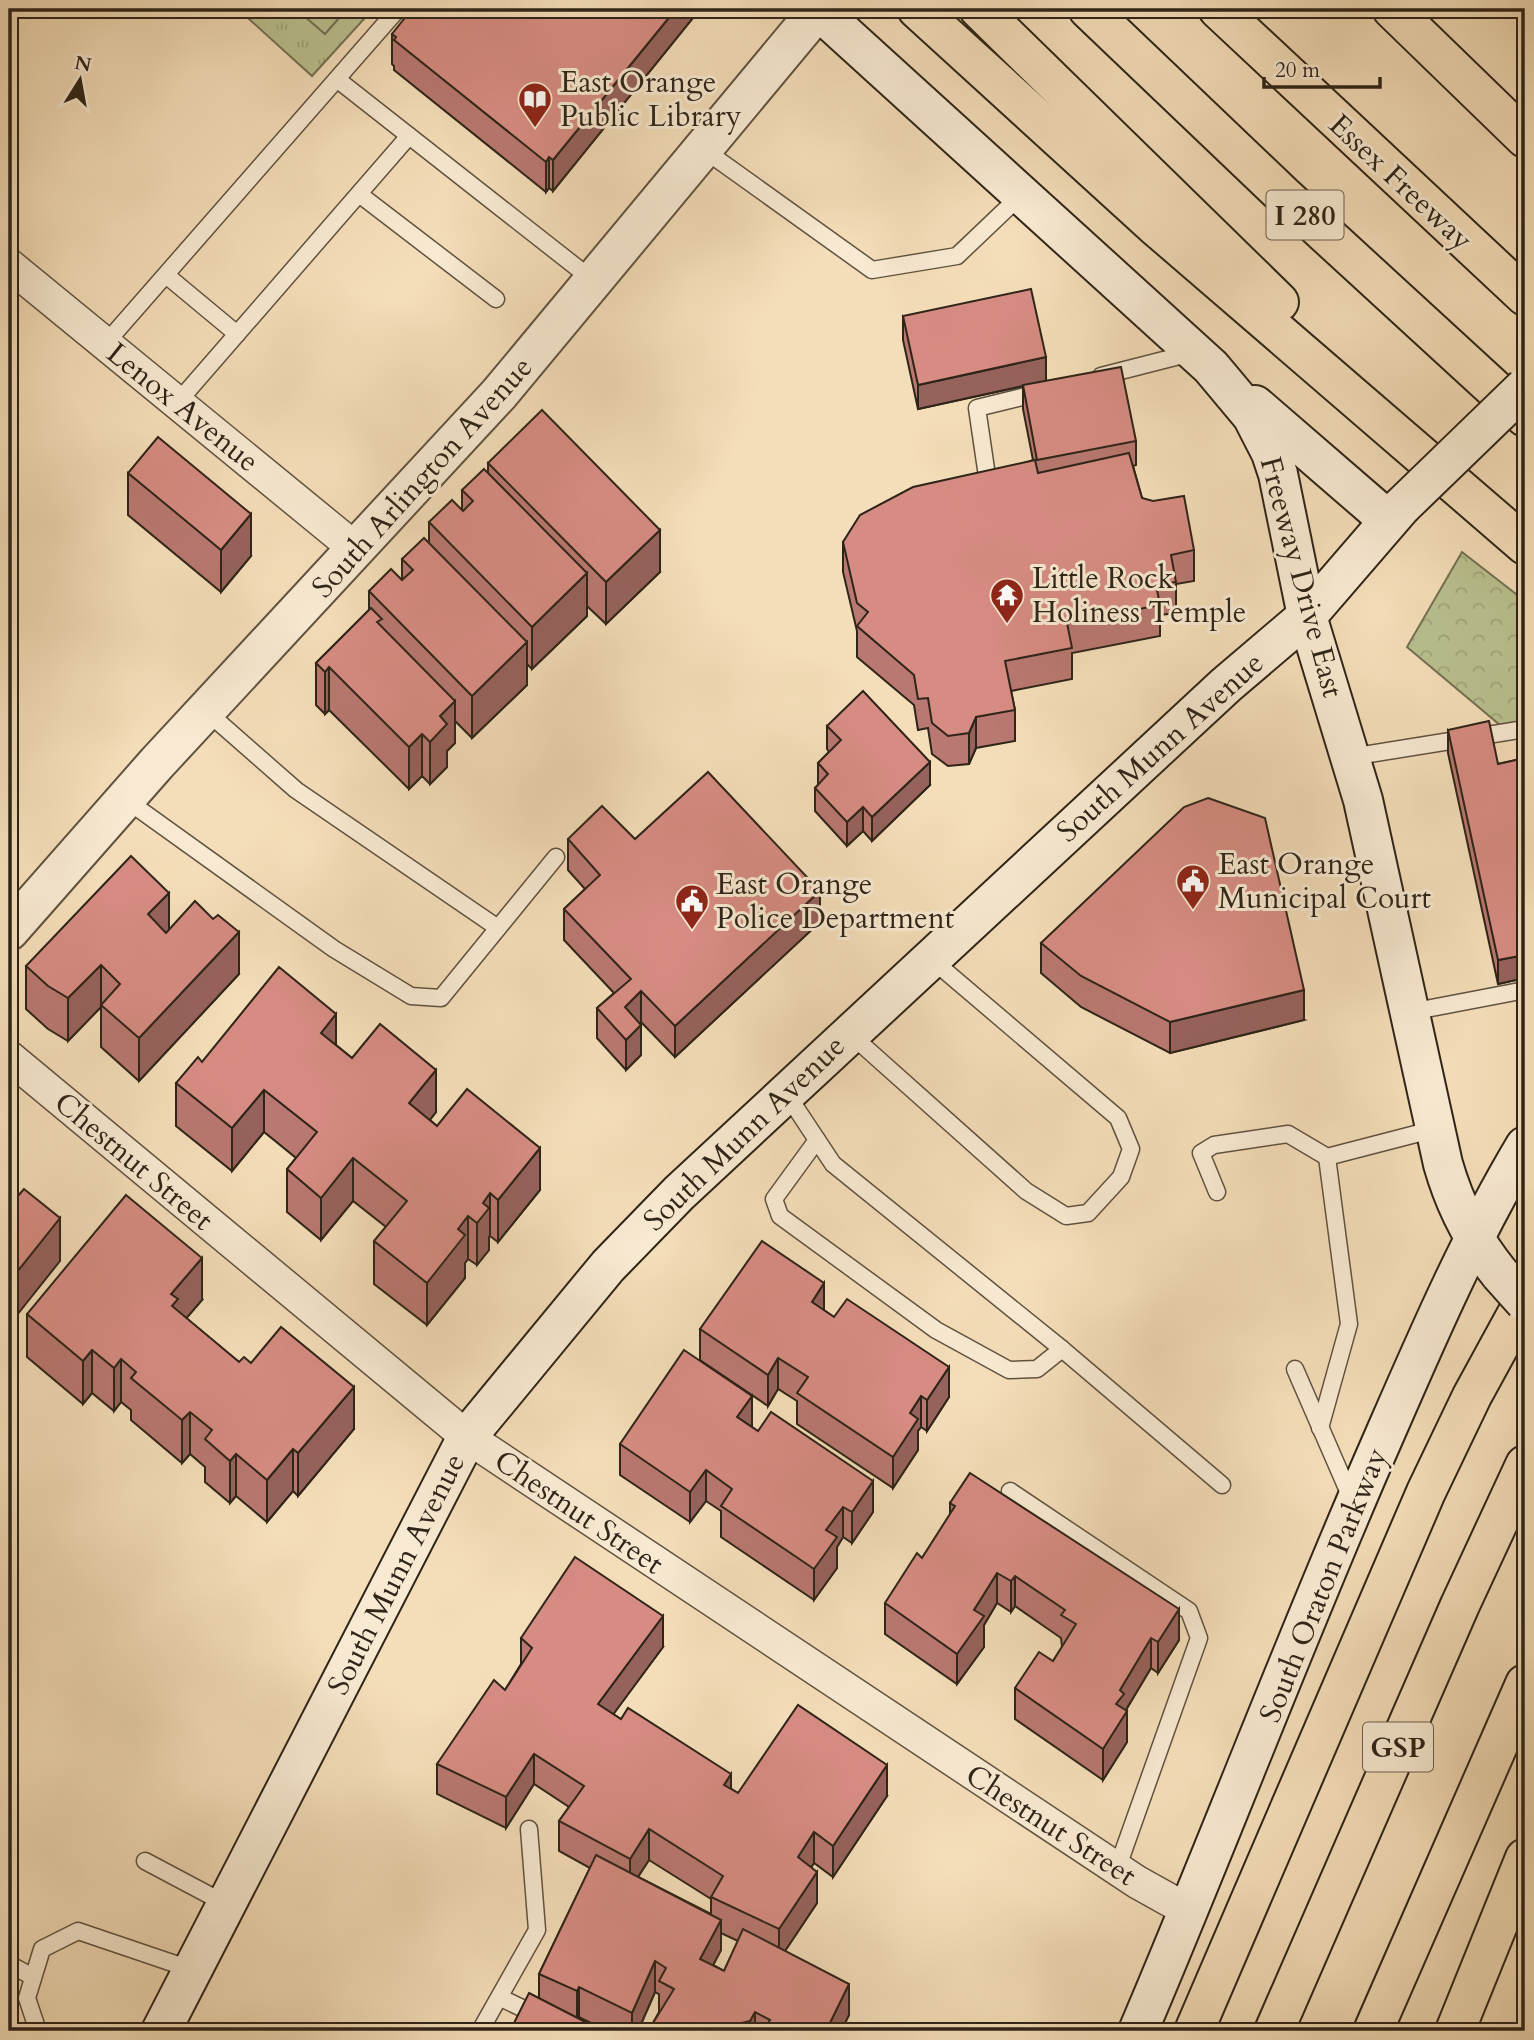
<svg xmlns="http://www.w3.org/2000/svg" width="1534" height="2040" font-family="Cardo,serif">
<defs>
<pattern id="grass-tufts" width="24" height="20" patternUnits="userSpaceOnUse" patternTransform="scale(1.75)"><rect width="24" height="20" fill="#bac190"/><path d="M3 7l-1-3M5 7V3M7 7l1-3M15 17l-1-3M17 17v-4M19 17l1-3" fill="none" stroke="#a0a67b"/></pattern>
<pattern id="forest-crowns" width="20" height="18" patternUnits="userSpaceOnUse" patternTransform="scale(1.75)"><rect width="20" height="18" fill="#bac190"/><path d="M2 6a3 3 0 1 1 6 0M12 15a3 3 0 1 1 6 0" fill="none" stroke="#a0a67b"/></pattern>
</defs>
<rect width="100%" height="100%" fill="#f4deb9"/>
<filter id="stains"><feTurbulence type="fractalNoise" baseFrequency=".00286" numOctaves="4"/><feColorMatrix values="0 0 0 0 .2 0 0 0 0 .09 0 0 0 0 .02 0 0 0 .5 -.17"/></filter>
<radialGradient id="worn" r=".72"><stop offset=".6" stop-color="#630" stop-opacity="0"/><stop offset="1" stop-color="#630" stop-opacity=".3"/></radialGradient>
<!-- grass -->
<path fill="url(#grass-tufts)" stroke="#747254" stroke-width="2" d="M238,9H373L312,76Z"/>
<!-- forest -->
<path fill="url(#forest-crowns)" stroke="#747254" stroke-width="2" d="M1462,552L1525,601V746L1407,647Z"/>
<!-- pitch -->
<path fill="#bac190" stroke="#747254" stroke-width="2" d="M296,9H347L325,34Z"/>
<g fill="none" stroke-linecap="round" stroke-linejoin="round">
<!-- service casing -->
<g stroke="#605240" stroke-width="19">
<g id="service">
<path d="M338,80L594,281"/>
<path d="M703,149L872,270L957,256L1021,195"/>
<path d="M359,194L496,299"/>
<path d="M166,275L237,334L177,403"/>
<path d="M237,334L409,136"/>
<path d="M105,344L398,9"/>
<path d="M1101,376L1191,353"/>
<path d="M987,476L977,408L1042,392"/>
<path d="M206,711L296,790L498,928"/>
<path d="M1351,757L1525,729"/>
<path d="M125,799L334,949L411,996L441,998L556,857"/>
<path d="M1410,1012L1525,990"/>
<path d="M849,1033L1026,1191L1066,1216L1088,1213L1121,1177L1131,1149L1118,1118L930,958"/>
<path d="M786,1093L833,1164L1062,1349L1222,1485"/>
<path d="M817,1140L774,1199L780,1216L936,1330L1009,1370L1037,1369L1062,1349"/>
<path d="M1217,1192L1201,1153L1214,1145L1288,1134L1327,1157L1435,1129"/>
<path d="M1295,1369L1352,1500"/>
<path d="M1320,1428L1349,1324L1327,1157"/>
<path d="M1010,1491L1189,1611L1199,1638L1117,1869"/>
<path d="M145,1861L226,1904"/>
<path d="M9,1964L33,1977"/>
<path d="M501,1998L570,2031"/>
<path d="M38,2031L27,1998L42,1949L78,1931L193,1970"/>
<path d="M480,2031L537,1930L529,1829"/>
</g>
</g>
<!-- minor casing -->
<g stroke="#605240" stroke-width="35">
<g id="minor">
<path d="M9,265L357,550"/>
<path d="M9,1057L467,1437L1137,1882L1189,1911"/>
</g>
</g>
<!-- tertiary casing -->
<g stroke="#605240" stroke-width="42">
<path id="tertiary" d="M9,931L157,763L499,394L819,9"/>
</g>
<!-- secondary casing -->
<g stroke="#2e2418" stroke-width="42">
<g id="secondary">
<path d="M817,9L1211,367L1252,416L1271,453L1278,474L1307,616L1363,800L1443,1164C1455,1206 1473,1241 1500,1274"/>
<path d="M1255,405L1388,520"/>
<path d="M161,2031L467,1437L608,1266L679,1193L1226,685L1307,616L1401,507"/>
<path d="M1138,2031C1220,1839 1294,1642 1378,1450C1423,1347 1467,1243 1525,1146"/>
</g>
</g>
<!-- motorway casing -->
<g stroke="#2e2418" stroke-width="42">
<g id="motorway">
<path d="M917,9L1154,225L1525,545"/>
<path d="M979,9L1279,302"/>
<path d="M1088,9L1283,195L1525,417"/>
<path d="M1218,9L1525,296"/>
<path d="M1392,9L1525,138"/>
<path d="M1194,2031L1426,1492L1472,1396L1525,1299"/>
<path d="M1274,2031L1460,1605L1525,1465"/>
<path d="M1373,2031L1525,1684"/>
<path d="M1455,2031L1525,1858"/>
</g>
</g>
<!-- service -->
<use href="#service" stroke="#f8ead2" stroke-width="16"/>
<!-- minor -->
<use href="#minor" stroke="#f8ead2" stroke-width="32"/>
<!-- tertiary -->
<use href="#tertiary" stroke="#f8ead2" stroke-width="38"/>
<!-- secondary -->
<use href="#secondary" stroke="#f8ead2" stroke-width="38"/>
<!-- motorway -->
<use href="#motorway" stroke="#f4deb9" stroke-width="38"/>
<!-- secondary-bridge casing -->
<g stroke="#2e2418" stroke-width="42" stroke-linecap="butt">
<g id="secondary-bridge">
<path d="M1401,507L1525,387"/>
<path d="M1500,1274L1525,1302"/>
</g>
</g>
<!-- secondary-bridge -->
<use href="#secondary-bridge" stroke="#f8ead2" stroke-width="38"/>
</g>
<!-- wall -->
<g fill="#b97871" stroke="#2e2418" stroke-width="2" fill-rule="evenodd">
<path d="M697,9V13L553,191L549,188L546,192L394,70V66L392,64V34Z"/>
<path d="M903,316L1046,380L1136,441V465L1133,466L1142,498L1194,550V581L1176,584V613L1160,615V636L1072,653V679L1011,691L1015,710V741L976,748L969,764L948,766L932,754L928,728L918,730L914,705L857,657V631L843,572V542L1033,460L1023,409V386L918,409L903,340Z"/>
<path d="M488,463L660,572L606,624L587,606V616L532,669L527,664V685L472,738L455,721V743L447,751V767L430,784L422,776L409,789L329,710L325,714L316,705V663L369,610V591L402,579V559L429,543V522L462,510V490L488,473Z"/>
<path d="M128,473L251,556L221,592L128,515Z"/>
<path d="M827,726L930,785L872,841L863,831L847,846L815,811V788L818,785V763L829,752L827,749Z"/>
<path d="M1448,730L1498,764L1525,758V978L1498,984L1448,753Z"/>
<path d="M568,839H635L820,922L675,1057L641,1022L639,1023L641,1055L626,1070L597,1038V1008L614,993L564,940V909L585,889L568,870Z"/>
<path d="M169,929L239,974L139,1081L101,1047V1007L68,1041L48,1029L26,1009V966Z"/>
<path d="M1041,943L1304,1020L1170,1053L1081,1007L1041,973Z"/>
<path d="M336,1045L352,1058L436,1112L430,1120L437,1126L540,1190L498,1242L490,1236L489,1237V1250L477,1265L468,1259L465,1263V1278L427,1325L374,1284V1241L386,1227L353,1201L321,1240L287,1212V1169L296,1158L264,1132L232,1171L176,1126V1083L202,1062Z"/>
<path d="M202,1300L186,1318L239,1362L251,1363L354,1429L298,1496L293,1491L267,1522L236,1496L230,1503L205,1482V1467L190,1454L182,1463L131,1420V1410L121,1402L114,1411L92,1393L83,1404L27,1357V1314Z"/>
<path d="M824,1310L949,1397L927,1431L921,1427L918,1431V1450L893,1488L797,1424V1401L778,1389L768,1406L700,1360V1329Z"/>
<path d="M752,1427L873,1512L852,1543L843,1537L837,1547V1568L814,1600L721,1537V1511L706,1501L690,1522L620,1475V1444Z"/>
<path d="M950,1503L1179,1640L1158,1673L1151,1668L1126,1710L1127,1742L1103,1780L1015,1719V1688L1053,1661L1062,1647L1061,1638L1015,1606L1011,1612L997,1603L984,1625V1647L957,1684L885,1634V1603L922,1558L950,1515Z"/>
<path d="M521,1638L663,1647L613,1714L738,1793L887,1796L833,1877L814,1863L811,1867L817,1903L785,1951L849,2015L841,2031H653V2023L659,2012V1994L655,1992L638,2031H607L579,2017L578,2019L539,1999V1974L590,1868L559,1851V1821L569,1807L534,1784L506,1828L437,1794V1764L505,1690L521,1664ZM649,1860L711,1899V1914L638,1877ZM721,1933L738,1941L724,1971L713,1965L721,1950Z"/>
</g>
<!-- shaded-wall -->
<g fill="#96625c" stroke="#2e2418" stroke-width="2">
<path d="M676,9H697V13L553,191V160Z"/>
<path d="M549,157V188L546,192V162Z"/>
<path d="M1046,357V381L918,409V385Z"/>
<path d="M251,514V556L221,592V550Z"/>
<path d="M660,530V572L606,624V582Z"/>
<path d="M587,573V616L532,669V627Z"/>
<path d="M527,642V685L472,738V696Z"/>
<path d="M329,667V710L325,714V672Z"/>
<path d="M455,701V743L447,751V767L430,784V742L440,716Z"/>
<path d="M976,717V748L969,764V733Z"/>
<path d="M422,734V776L409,789V747Z"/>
<path d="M930,762V785L872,841V817Z"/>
<path d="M863,807V831L847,846V822Z"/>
<path d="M820,891V922L675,1057V1026Z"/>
<path d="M169,893V935L148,956V914Z"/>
<path d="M239,932V974L139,1081V1038Z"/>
<path d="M1525,955V978L1498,984V960Z"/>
<path d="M101,965V1007L68,1041V998Z"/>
<path d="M1304,990V1020L1170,1053V1022Z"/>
<path d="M641,991V1022L625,1038V1007Z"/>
<path d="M336,1014V1056L321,1033Z"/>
<path d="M641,1025V1055L626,1070V1040Z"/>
<path d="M436,1070V1112L409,1146V1103Z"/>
<path d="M264,1090V1132L232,1171V1128Z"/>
<path d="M18,1109V1151L9,1163V1120Z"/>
<path d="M540,1148V1190L498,1242V1200Z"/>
<path d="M353,1158V1201L321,1240V1198Z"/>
<path d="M490,1193V1236L489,1237V1250L477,1265V1223L483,1203Z"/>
<path d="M468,1216V1259L465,1263V1278L427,1325V1283L458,1229Z"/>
<path d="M60,1218V1261L9,1325V1282Z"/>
<path d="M202,1258V1300L178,1328L172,1349L171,1294Z"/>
<path d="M824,1283V1313L812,1302Z"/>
<path d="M92,1350V1393L83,1404V1361Z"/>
<path d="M778,1358V1389L768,1406V1375Z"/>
<path d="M121,1359V1402L114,1411V1368Z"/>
<path d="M949,1367V1397L927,1431V1400Z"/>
<path d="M354,1387V1429L298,1496V1453Z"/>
<path d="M752,1396V1427L737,1417Z"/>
<path d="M921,1396V1427L918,1431V1450L893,1488V1457L910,1413Z"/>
<path d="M190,1412V1454L182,1463V1420Z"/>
<path d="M293,1449V1491L267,1522V1480Z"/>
<path d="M236,1454V1496L230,1503V1461Z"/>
<path d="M706,1470V1501L690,1522V1492Z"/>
<path d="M873,1481V1512L852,1543V1512Z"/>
<path d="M843,1507V1537L837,1547V1568L814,1600V1569L826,1530Z"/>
<path d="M997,1573V1603L984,1625V1647L957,1684V1654L974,1610Z"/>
<path d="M1015,1576V1606L1011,1612V1581Z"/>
<path d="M1179,1609V1640L1158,1673V1642Z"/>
<path d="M663,1616V1647L598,1735V1704Z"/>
<path d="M1151,1638V1668L1124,1713L1127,1711V1742L1103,1780V1749L1120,1690Z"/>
<path d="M534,1754V1784L506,1828V1797Z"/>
<path d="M887,1765V1796L833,1877V1846Z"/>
<path d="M731,1774V1805L724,1785Z"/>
<path d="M649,1829V1860L630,1889V1859Z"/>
<path d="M814,1832V1863L798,1888V1857Z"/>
<path d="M817,1872V1903L779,1960V1929Z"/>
<path d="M721,1920V1950L700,1990V1959Z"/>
<path d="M655,1961V1992L638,2031H632V2013Z"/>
<path d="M849,1984V2015L841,2031H826Z"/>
<path d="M579,1987V2017L577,2022V1991Z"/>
<path d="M755,2012V2031H750V2021Z"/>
</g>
<!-- building -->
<g fill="#d78c83" stroke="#2e2418" stroke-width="2">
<path d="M412,9H676L553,160L549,157L546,162L394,40L396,37L392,34Z"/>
<path d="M1031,289L1046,357L918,385L903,316Z"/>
<path d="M1121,367L1136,441L1037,460L1023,385Z"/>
<path d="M542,410L660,530L606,582L488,463Z"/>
<path d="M158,437L251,514L221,550L128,473Z"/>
<path d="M1129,453L1142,498L1153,501L1184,496L1194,550L1171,555L1176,582L1156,585L1160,605L1067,623L1072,648L1005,661L1015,710L976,717L969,733L948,736L932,723L928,698L918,699L914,675L857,626L868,612L857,603L843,542L860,515L913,487L1035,460L1038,473Z"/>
<path d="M484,469L587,573L532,627L429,522L452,500L463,511L473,501L462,490Z"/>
<path d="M424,538L527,642L472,696L369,591L391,569L402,580L413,570L402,559Z"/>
<path d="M371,608L382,619L377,622L455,701L440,716L447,724L430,742L422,734L409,747L329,667L325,672L316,663Z"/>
<path d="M863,691L930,762L872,817L863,807L847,822L815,788L828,774L818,763L841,740L827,726Z"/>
<path d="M1489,721L1498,764L1525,758V955L1498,960L1448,730Z"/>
<path d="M708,772L820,891L675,1026L641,991L625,1007L641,1025L626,1040L597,1008L631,979L564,909L600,875L568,839L602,806L635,839Z"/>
<path d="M1208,798L1265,818L1304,990L1170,1022L1081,976L1041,943L1184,807Z"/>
<path d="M131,856L169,893L148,914L166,933L195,901L213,919L218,915L239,932L139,1038L101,1005L120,984L101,965L68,998L48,986L26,966Z"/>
<path d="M279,967L336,1014L321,1033L352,1058L380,1024L436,1070L409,1103L437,1126L467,1089L540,1148L498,1200L490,1193L483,1203L489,1208L477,1223L468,1216L458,1229L465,1235L427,1283L374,1241L407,1201L353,1158L321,1198L287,1169L317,1132L264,1090L232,1128L176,1083L198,1057L202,1062Z"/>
<path d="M9,1101L18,1109L9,1120Z"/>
<path d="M24,1189L60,1218L9,1282V1190L17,1197Z"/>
<path d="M126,1195L202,1258L171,1294L178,1299L172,1306L239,1362L244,1357L251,1363L281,1327L354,1387L298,1453L293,1449L267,1480L236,1454L230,1461L205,1439L212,1430L190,1412L182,1420L131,1378L136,1372L121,1359L114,1368L92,1350L83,1361L27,1314Z"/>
<path d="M762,1241L824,1283L812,1302L834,1317L847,1299L949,1367L927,1400L921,1396L910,1413L918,1419L893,1457L797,1393L808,1377L778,1358L768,1375L700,1329Z"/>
<path d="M684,1350L752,1396L737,1417L758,1431L771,1412L873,1481L852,1512L843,1507L826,1530L837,1537L814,1569L721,1506L732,1489L706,1470L690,1492L620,1444Z"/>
<path d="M970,1473L1179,1609L1158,1642L1151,1638L1120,1690L1124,1694L1116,1704L1127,1711L1103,1749L1015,1688L1039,1652L1053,1661L1076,1624L1061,1615L1065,1610L1015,1576L1011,1581L997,1573L974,1610L984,1616L957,1654L885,1603L917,1553L922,1558L955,1506L950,1503Z"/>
<path d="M575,1557L663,1616L598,1704L621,1719L628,1708L731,1774L724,1785L738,1793L798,1705L887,1765L833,1846L814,1832L798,1857L817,1872L779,1929L711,1897L723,1876L649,1829L630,1859L559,1821L584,1786L534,1754L506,1797L437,1764L494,1680L505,1690L532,1648L521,1638Z"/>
<path d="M596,1855L721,1920L700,1959L724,1971L743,1929L849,1984L826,2031H764L770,2020L755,2012L750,2021L741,2023L737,2031H671L653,2023L674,1989L659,1981L666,1968L655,1961L632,2013L579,1987L577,1991L539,1974Z"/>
<path d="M529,1993L603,2031H510Z"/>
</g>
<!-- icons -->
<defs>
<g id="library-pin" transform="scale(1.75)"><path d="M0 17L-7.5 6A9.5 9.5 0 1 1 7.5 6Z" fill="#8f2418" stroke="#f8ead2"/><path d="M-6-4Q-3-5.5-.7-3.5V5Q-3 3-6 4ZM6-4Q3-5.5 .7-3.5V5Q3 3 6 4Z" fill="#fff"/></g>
<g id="temple-pin" transform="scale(1.75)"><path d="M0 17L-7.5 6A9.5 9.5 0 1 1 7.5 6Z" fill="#8f2418" stroke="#f8ead2"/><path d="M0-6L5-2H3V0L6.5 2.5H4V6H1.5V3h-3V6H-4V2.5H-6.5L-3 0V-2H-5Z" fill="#fff"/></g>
<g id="civic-pin" transform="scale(1.75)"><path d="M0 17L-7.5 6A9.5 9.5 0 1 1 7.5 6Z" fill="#8f2418" stroke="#f8ead2"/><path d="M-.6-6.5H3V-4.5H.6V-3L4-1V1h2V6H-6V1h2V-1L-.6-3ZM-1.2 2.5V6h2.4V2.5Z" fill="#fff"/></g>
</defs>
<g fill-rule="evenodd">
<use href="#library-pin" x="535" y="99"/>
<use href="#temple-pin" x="1007" y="595"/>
<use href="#civic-pin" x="1193" y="881"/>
<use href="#civic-pin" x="692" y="901"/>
</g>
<g text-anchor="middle" stroke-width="6" stroke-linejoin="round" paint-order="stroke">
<!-- shield labels -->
<g fill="#f8ead2" stroke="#6b5f50" stroke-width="2">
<rect x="1266.5" y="190.5" width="77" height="49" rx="5"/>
<rect x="1363" y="1722.5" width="70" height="49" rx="5"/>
</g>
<g font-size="28" font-weight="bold" fill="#2e2418">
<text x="1305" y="225">I 280</text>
<text x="1398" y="1757">GSP</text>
</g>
<!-- poi labels -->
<g font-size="30" fill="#2e2418" stroke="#f8ead2" text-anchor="start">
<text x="560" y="92">East Orange<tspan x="560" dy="34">Public Library</tspan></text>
<text x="1032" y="588">Little Rock<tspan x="1032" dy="34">Holiness Temple</tspan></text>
<text x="1218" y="874">East Orange<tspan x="1218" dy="34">Municipal Court</tspan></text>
<text x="716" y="894">East Orange<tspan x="716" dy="34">Police Department</tspan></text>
</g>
<!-- street labels -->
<g font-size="30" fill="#2e2418" stroke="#f8ead2">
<text transform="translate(1401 182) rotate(43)" y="10">Essex Freeway</text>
<text transform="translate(183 407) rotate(39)" y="10">Lenox Avenue</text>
<text transform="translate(422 477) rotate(-48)" y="10">South Arlington Avenue</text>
<text transform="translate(1302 577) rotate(75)" y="10">Freeway Drive East</text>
<text transform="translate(1160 747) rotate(-42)" y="10">South Munn Avenue</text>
<text transform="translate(744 1133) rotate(-44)" y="10">South Munn Avenue</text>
<text transform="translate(134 1161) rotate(40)" y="10">Chestnut Street</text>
<text transform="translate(579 1512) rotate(34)" y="10">Chestnut Street</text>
<text transform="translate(396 1574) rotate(-63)" y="10">South Munn Avenue</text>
<text transform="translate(1323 1585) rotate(-68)" y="10">South Oraton Parkway</text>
<text transform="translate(1051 1825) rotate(33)" y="10">Chestnut Street</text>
</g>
</g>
<!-- margin -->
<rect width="1534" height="2040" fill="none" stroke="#f4deb9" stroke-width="35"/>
<rect x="10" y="10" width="1513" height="2019" fill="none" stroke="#2e2418" stroke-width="3.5"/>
<rect x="18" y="18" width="1499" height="2005" fill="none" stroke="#2e2418" stroke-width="2"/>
<!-- north arrow -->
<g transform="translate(80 80) rotate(11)" stroke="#f8ead2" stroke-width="5" paint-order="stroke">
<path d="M0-5L12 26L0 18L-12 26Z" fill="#2e2418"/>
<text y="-10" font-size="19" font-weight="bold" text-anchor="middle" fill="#2e2418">N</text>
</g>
<!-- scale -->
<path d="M1264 77v10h116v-10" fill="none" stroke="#2e2418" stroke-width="3.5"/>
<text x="1275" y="77" font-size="21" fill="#2e2418" stroke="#f8ead2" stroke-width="5" paint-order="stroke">20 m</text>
<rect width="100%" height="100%" filter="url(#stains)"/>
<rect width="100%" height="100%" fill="url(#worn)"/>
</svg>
